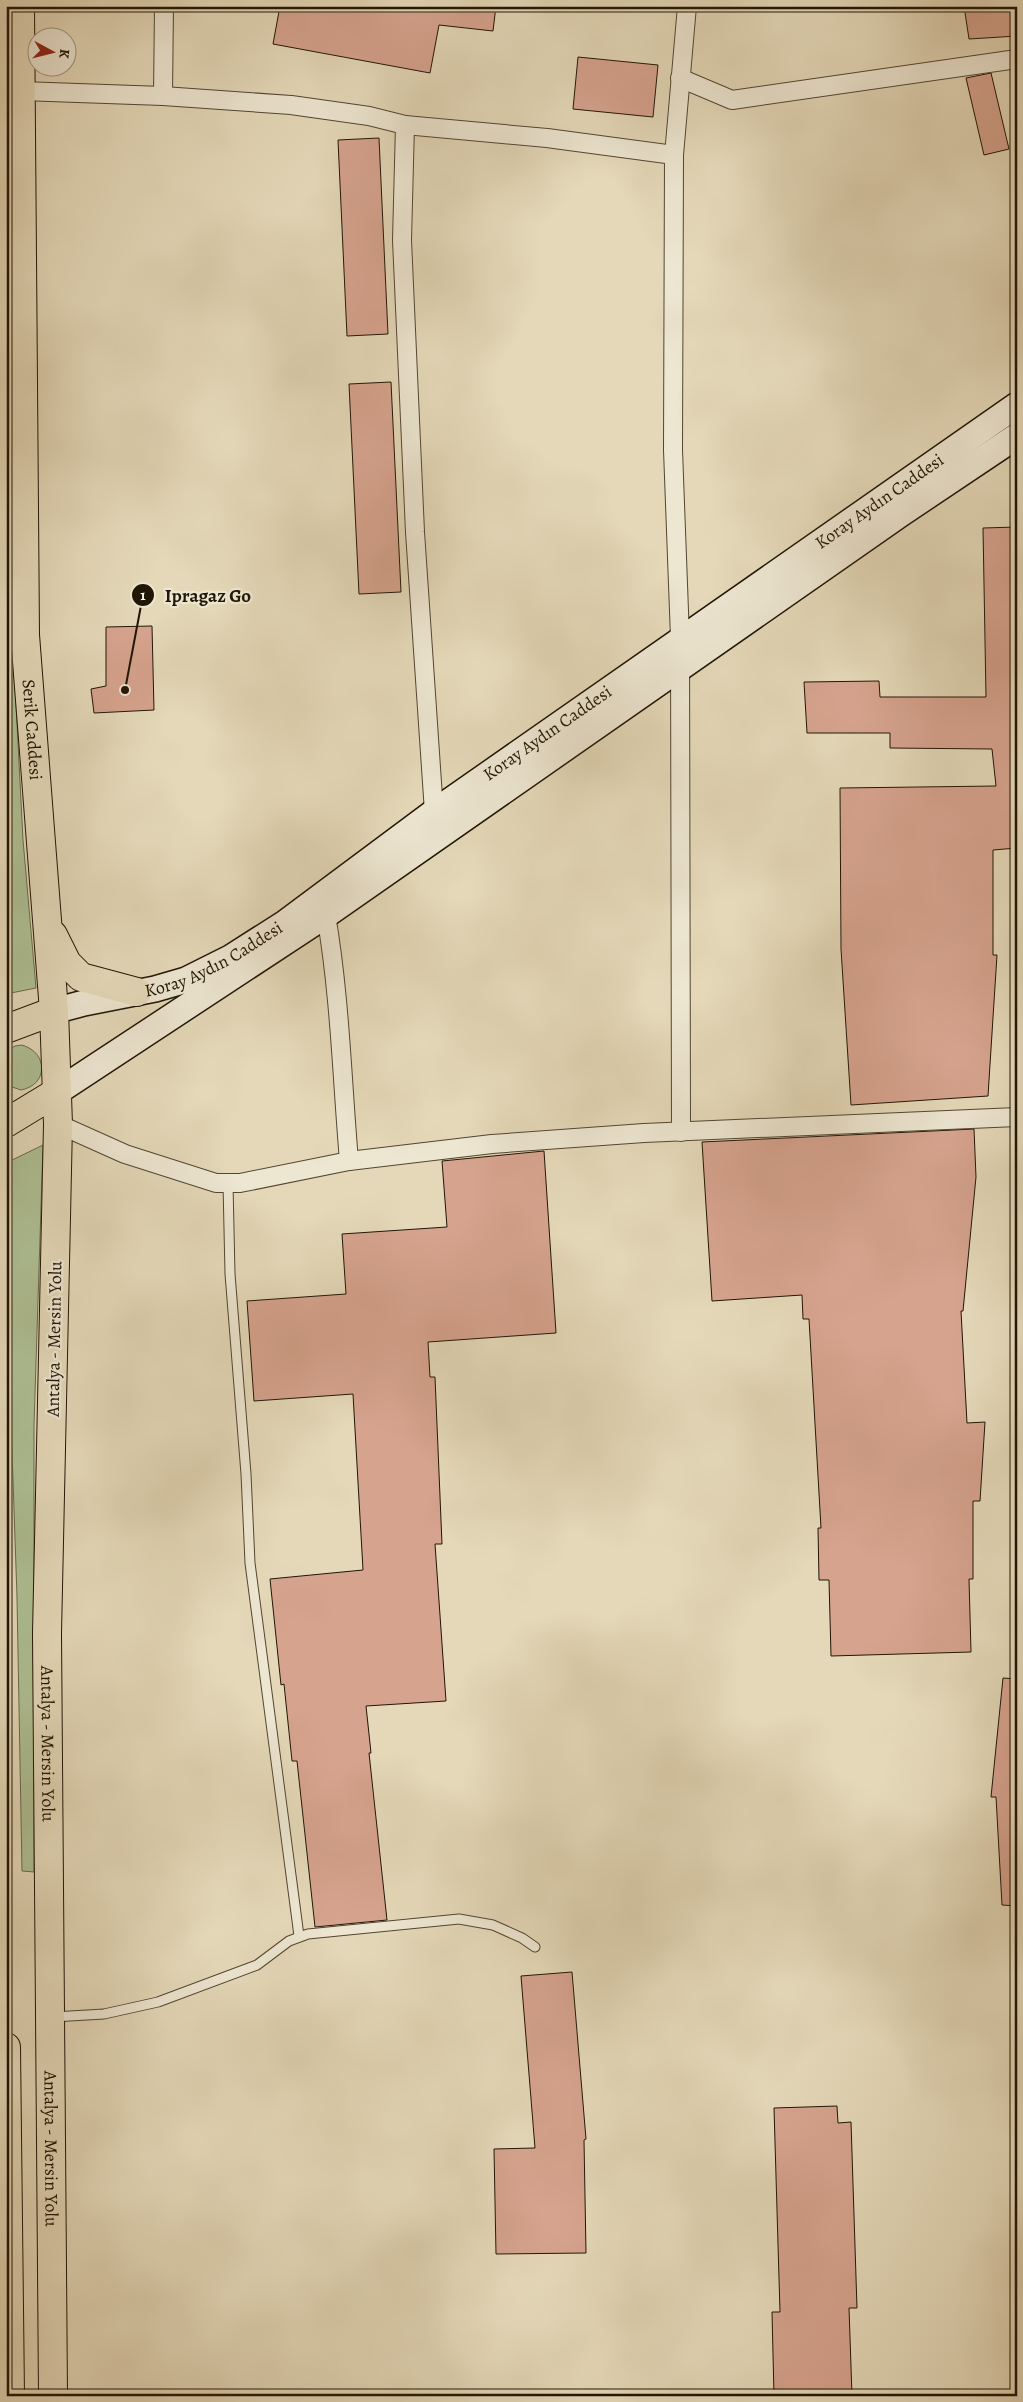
<svg xmlns="http://www.w3.org/2000/svg" width="1023" height="2402" font-family="Alegreya,serif">
<rect width="100%" height="100%" fill="#e4d8b8"/>
<filter id="stains"><feTurbulence type="fractalNoise" baseFrequency=".004" numOctaves="4"/><feColorMatrix values="0 0 0 0 .2 0 0 0 0 .09 0 0 0 0 .02 0 0 0 .5 -.17"/></filter>
<radialGradient id="worn" r=".72"><stop offset=".6" stop-color="#630" stop-opacity="0"/><stop offset="1" stop-color="#630" stop-opacity=".3"/></radialGradient>
<!-- green -->
<g fill="#aec094" stroke="#686b4c">
<path d="M6,327L10,329L11,607L23,840L36,988L6,994Z"/>
<path d="M22,1045C49,1053 48,1085 21,1090L6,1085V1051L15,1046Z"/>
<path d="M43,1145L34,1425V1872L22,1871L17,1597L6,1275V1163Z"/>
</g>
<!-- building -->
<g fill="#d6a38e" stroke="#211605">
<path d="M280,6H425L447,10V6H496L493,31L439,25L430,73L273,44Z"/>
<path d="M964,6H1017V36L969,39Z"/>
<path d="M578,57L658,65L653,117L573,109Z"/>
<path d="M991,73L1009,149L984,155L966,78Z"/>
<path d="M379,138L388,334L347,336L338,140Z"/>
<path d="M391,382L401,592L359,594L349,384Z"/>
<path d="M1017,527V848L993,850V955H997L988,1096L851,1105L841,949L840,788L996,786L992,749L890,748V733H807L804,682L879,681L880,697H986L983,528Z"/>
<path d="M152,626L154,710L94,713L91,689L106,686V627Z"/>
<path d="M974,1129L976,1177L963,1311H961L967,1423L985,1422L980,1501H973V1579H969L971,1652L831,1656L829,1580H819L818,1528H821L809,1319H803L802,1295L712,1301L702,1142Z"/>
<path d="M544,1151L556,1333L428,1342L430,1377H435L442,1544H435L446,1701L366,1706L371,1753H369L387,1920L315,1927L297,1761H292L284,1684L281,1685L270,1579L363,1570L353,1394L254,1401L247,1301L346,1294L342,1234L447,1227L442,1161Z"/>
<path d="M1003,1678L1017,1679V1906L1002,1905L996,1797H991Z"/>
<path d="M572,1972L586,2139L584,2140L586,2253L496,2254L494,2149L535,2148L521,1976Z"/>
<path d="M837,2106L838,2123L851,2122L857,2308H849L852,2396H774L772,2312H780L774,2108Z"/>
</g>
<g fill="none" stroke-linecap="round" stroke-linejoin="round">
<!-- service casing -->
<g stroke="#524632" stroke-width="11">
<g id="service">
<path d="M228,1184L230,1274L246,1474L250,1563L299,1936"/>
<path d="M53,2017L104,2014L158,2002L257,1965L289,1941L308,1934L459,1919L493,1925L522,1938L535,1947"/>
</g>
</g>
<!-- minor casing -->
<g stroke="#524632" stroke-width="20">
<g id="minor">
<path d="M680,78L732,100L1017,59"/>
<path d="M21,91L163,96L291,105L369,116L405,125L547,138L674,155"/>
<path d="M163,96L164,6"/>
<path d="M405,125L402,240L415,532L434,812"/>
<path d="M326,915C340,996 342,1079 349,1161"/>
<path d="M58,1124L125,1154L216,1183H240L349,1161L492,1144L644,1133L1017,1117"/>
<path d="M681,1132L680,638L673,450L674,155L687,6"/>
</g>
</g>
<!-- secondary casing -->
<g stroke="#211605" stroke-width="28">
<g id="secondary">
<path id="s1" d="M54,1011L84,1003L155,989L186,980L230,958L285,923L434,812L1017,405"/>
<path d="M57,1092L326,915L902,513L1017,436"/>
</g>
</g>
<!-- trunk casing -->
<g stroke="#211605" stroke-width="30">
<g id="trunk">
<path id="s2" d="M20,6L25,635L54,1011L58,1124L47,1634L53,2396"/>
<path d="M53,935L67,963L81,977L137,992"/>
<path d="M6,1029L54,1011"/>
<path d="M6,1123L57,1092"/>
<path d="M6,2047L10,2396"/>
</g>
</g>
<!-- service -->
<use href="#service" stroke="#ede6d1" stroke-width="9"/>
<!-- minor -->
<use href="#minor" stroke="#ede6d1" stroke-width="18"/>
<!-- secondary -->
<use href="#secondary" stroke="#ede6d1" stroke-width="25"/>
<!-- trunk -->
<use href="#trunk" stroke="#e4d8b8" stroke-width="28"/>
</g>
<g text-anchor="middle" stroke-width="4.5" stroke-linejoin="round" paint-order="stroke">
<!-- street labels -->
<g font-size="18" fill="#211605" stroke="#ede6d1">
<text dy="6" stroke="none"><textPath href="#s1" startOffset="979">Koray Aydın Caddesi</textPath></text>
<text dy="6" stroke="none"><textPath href="#s2" startOffset="724">Serik Caddesi</textPath></text>
<text dy="6" stroke="none"><textPath href="#s1" startOffset="574">Koray Aydın Caddesi</textPath></text>
<text dy="6" stroke="none"><textPath href="#s1" startOffset="169">Koray Aydın Caddesi</textPath></text>
<text transform="translate(54 1339) rotate(-89)" y="6">Antalya - Mersin Yolu</text>
<text dy="6" stroke="none"><textPath href="#s2" startOffset="1739">Antalya - Mersin Yolu</textPath></text>
<text dy="6" stroke="none"><textPath href="#s2" startOffset="2144">Antalya - Mersin Yolu</textPath></text>
</g>
</g>
<!-- callouts -->
<path fill="none" stroke="#211605" stroke-width="2" d="M125 690L143 595"/>
<g fill="#211605" stroke="#ede6d1" stroke-width="2">
<circle cx="125" cy="690" r="5"/>
<circle cx="143" cy="595" r="12"/>
</g>
<g font-size="15" text-anchor="middle" font-weight="bold" fill="#fff">
<text x="143" y="600">1</text>
</g>
<g font-size="19" text-anchor="middle" font-weight="bold" fill="#211605" stroke="#ede6d1" stroke-width="4.5" stroke-linejoin="round" paint-order="stroke">
<text x="208" y="602">Ipragaz Go</text>
</g>
<!-- margin -->
<rect width="1023" height="2402" fill="none" stroke="#e4d8b8" stroke-width="25"/>
<rect x="8" y="8" width="1008" height="2387" fill="none" stroke="#211605" stroke-width="2.5"/>
<rect x="12" y="12" width="998" height="2377" fill="none" stroke="#211605"/>
<!-- north arrow -->
<g transform="translate(52 52) rotate(97)"><circle r="24" fill="#ede6d1" stroke="#9b937f"/>
<path d="M0-4L9 19L0 12L-9 19Z" fill="#8f2418"/>
<text y="-8" font-size="14" font-weight="bold" text-anchor="middle" fill="#211605">K</text>
</g>
<rect width="100%" height="100%" filter="url(#stains)"/>
<rect width="100%" height="100%" fill="url(#worn)"/>
</svg>
